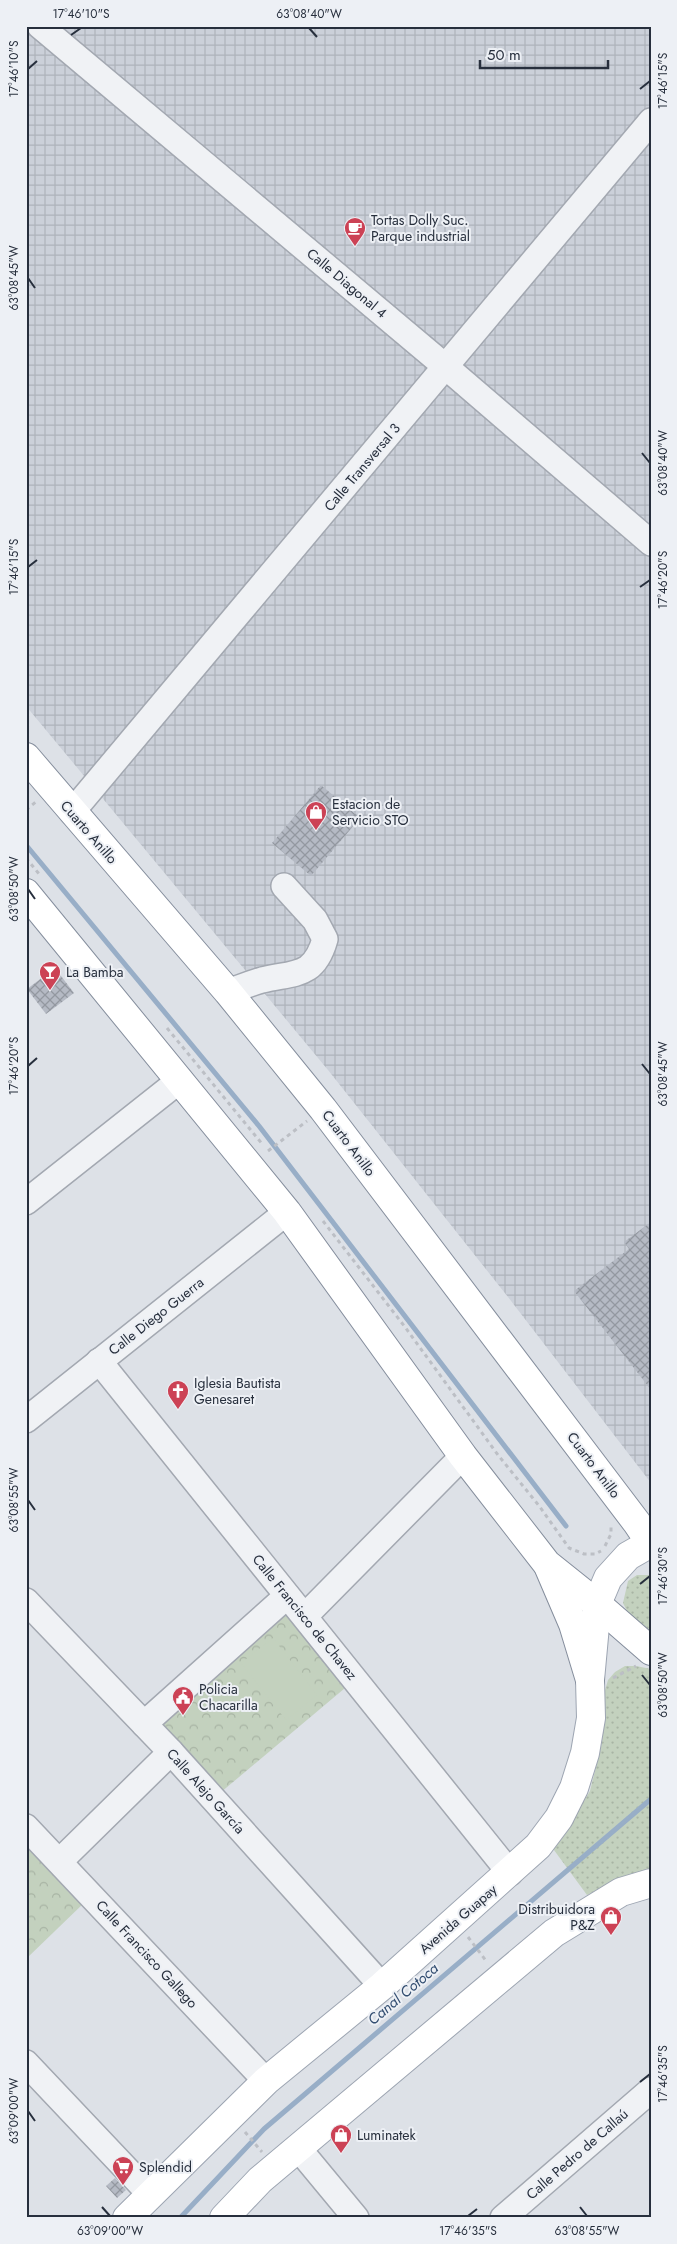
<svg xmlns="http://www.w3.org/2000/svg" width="677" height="2244" font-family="Jost,sans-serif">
<defs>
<pattern id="industrial-grid" width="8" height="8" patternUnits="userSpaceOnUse" patternTransform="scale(1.25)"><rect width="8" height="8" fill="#cbd0d9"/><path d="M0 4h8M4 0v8" fill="none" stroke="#aeb3bb"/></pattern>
<pattern id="grass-dots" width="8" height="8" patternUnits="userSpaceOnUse" patternTransform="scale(1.25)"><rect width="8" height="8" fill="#c3d1be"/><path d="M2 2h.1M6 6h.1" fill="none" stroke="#a8b4a4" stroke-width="1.8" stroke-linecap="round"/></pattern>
<pattern id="park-crowns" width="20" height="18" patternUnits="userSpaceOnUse" patternTransform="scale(1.25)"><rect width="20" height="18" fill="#c3d1be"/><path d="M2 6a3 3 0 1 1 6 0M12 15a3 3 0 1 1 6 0" fill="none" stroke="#a8b4a4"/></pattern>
<pattern id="building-cross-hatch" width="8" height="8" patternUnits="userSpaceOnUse" patternTransform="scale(1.25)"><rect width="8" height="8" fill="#b5bac4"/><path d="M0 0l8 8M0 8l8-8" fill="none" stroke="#9398a0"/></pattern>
</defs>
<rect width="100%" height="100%" fill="#dde1e7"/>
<!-- industrial -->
<path fill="url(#industrial-grid)" d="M26,26H651V1483L508,1297L328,1070L26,706Z"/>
<!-- grass -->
<g fill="url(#grass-dots)">
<path d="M637,1575H651V1633L629,1615L623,1603L628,1581Z"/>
<path d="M625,1666H636L651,1669V1868L619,1879L587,1895L551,1846L571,1821L590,1791L602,1743L605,1690L608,1680L615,1672Z"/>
</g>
<!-- park -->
<g fill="url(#park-crowns)">
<path d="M285,1605L351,1683L220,1793L153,1722Z"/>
<path d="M26,1843L85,1902L26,1959Z"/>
</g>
<!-- pitch -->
<path fill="#c3d1be" d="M273,1638L317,1695L286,1720L241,1663Z"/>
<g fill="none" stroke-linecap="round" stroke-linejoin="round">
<!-- stream -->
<g stroke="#98aec7" stroke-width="5">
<path d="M26,845L259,1126L566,1526"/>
<path d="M180,2218L264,2129L651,1799"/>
</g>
</g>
<!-- building -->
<g fill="url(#building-cross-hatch)">
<path d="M321,785L360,818L311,876L272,843Z"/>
<path d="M55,968L74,993L46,1014L27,989Z"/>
<path d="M651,1222V1390L574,1291L629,1249L624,1242Z"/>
<path d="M115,2178L126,2190L117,2198L106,2186Z"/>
</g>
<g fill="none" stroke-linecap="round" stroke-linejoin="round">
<!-- minor casing -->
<g stroke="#a3a8b1" stroke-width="28">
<g id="minor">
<path d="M40,26L446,367L651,543"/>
<path d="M72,812L651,121"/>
<path d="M228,992C239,988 251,983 262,980C295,972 314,978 325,939L315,920L284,886"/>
<path d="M26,1202L180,1080"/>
<path d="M99,1361L510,1873"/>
<path d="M26,1420L287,1212"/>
<path d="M26,1601L171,1752L382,1986"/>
<path d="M305,1616L463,1456"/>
<path d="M144,1724L287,1596"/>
<path d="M26,1827L266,2081"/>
<path d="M60,1861L171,1752"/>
<path d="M26,2063L150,2194"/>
<path d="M298,2148L356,2218"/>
<path d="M503,2218L651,2090"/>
</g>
</g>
<!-- major casing -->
<g stroke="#9da5b2" stroke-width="30">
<g id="major">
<path d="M127,2218L266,2081L382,1986L538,1846L559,1818L574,1788L585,1753L591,1718L590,1680L597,1604L608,1578L628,1556L649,1544"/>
<path d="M224,2218L260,2180L554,1933L621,1892L651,1883"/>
</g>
</g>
<!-- highway casing -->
<g stroke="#858e9d" stroke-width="30">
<g id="highway">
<path d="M26,757L228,992L323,1109L637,1523L651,1544"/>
<path d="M26,893L287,1212L463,1456L547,1564L597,1604L651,1651"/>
<path d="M549,1568L573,1624L590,1680"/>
</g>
</g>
<!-- path -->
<g stroke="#bcbfc5" stroke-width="3" stroke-dasharray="4 4" stroke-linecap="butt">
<path d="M26,810L37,801"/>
<path d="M26,858L40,875"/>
<path d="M167,1028L263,1145"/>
<path d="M268,1151L307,1121"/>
<path d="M323,1221L405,1327L498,1455L540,1507L569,1548L584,1554H595L601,1551"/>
<path d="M605,1546L611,1534V1524"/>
<path d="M613,1678L636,1666"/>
<path d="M468,1937L487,1962"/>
<path d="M245,2132L262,2152"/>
</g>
<!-- minor -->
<use href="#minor" stroke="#f0f2f5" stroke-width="25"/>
<!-- major -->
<use href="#major" stroke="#fff" stroke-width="28"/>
<!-- highway -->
<use href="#highway" stroke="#fff" stroke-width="28"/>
</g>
<!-- ticks -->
<path fill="none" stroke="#272f3d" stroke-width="2" d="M309,28L317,37M71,35L81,28M28,69L37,61M640,89L650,81M28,278L35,288M642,453L650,463M28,567L37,560M640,587L650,580M28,889L35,899M642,1064L650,1074M28,1066L37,1058M28,1500L35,1510M640,1584L650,1576M642,1675L650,1685M640,2082L650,2074M28,2111L35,2121M102,2207L110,2216M580,2207L587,2216M468,2216L477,2209"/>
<!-- icons -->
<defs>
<g id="cafe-pin" transform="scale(1.125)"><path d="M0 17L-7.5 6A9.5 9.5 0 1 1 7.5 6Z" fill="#cc4255" stroke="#edf0f5"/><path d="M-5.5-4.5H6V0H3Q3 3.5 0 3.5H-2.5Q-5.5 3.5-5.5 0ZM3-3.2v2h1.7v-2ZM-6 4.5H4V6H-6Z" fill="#fff"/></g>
<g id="shop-pin" transform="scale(1.125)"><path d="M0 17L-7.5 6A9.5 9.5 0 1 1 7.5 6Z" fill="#cc4255" stroke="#edf0f5"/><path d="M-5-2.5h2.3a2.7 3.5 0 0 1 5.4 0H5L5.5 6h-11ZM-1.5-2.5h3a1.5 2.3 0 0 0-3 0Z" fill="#fff"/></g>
<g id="bar-pin" transform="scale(1.125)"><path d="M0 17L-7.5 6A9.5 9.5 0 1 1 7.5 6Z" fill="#cc4255" stroke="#edf0f5"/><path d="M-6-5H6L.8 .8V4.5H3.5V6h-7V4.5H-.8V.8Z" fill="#fff"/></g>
<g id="church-pin" transform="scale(1.125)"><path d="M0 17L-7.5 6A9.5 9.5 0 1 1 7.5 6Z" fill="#cc4255" stroke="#edf0f5"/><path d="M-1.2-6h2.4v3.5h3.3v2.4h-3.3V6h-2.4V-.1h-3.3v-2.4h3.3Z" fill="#fff"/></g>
<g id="civic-pin" transform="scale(1.125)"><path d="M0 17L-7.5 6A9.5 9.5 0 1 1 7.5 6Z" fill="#cc4255" stroke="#edf0f5"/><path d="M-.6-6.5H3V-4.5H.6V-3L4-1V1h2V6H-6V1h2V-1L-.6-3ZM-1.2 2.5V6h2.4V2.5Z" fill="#fff"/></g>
<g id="supermarket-pin" transform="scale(1.125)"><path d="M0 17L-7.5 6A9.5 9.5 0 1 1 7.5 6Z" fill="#cc4255" stroke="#edf0f5"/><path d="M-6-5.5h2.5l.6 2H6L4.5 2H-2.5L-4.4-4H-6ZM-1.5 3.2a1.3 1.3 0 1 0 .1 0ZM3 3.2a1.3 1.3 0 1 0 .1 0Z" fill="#fff"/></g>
</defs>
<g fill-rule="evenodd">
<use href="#cafe-pin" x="355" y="228"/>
<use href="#shop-pin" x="316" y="812"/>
<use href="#bar-pin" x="50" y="972"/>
<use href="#church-pin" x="178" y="1391"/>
<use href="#civic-pin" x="183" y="1697"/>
<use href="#shop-pin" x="611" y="1917"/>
<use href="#shop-pin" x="341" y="2135"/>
<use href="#supermarket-pin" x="123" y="2167"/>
</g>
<g text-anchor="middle" stroke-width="4" stroke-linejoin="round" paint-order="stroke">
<!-- poi labels -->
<g font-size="14" fill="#272f3d" stroke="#edf0f5" text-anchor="start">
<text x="371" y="225">Tortas Dolly Suc.<tspan x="371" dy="16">Parque industrial</tspan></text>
<text x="332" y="809">Estacion de<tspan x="332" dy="16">Servicio STO</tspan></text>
<text x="66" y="977">La Bamba</text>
<text x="194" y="1388">Iglesia Bautista<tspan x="194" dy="16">Genesaret</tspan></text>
<text x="199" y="1694">Policia<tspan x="199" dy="16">Chacarilla</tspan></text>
<text x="595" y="1914" text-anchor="end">Distribuidora<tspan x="595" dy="16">P&amp;Z</tspan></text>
<text x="357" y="2140">Luminatek</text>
<text x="139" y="2172">Splendid</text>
</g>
<!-- street labels -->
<g font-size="14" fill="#272f3d" stroke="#edf0f5">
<text transform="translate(347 283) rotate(40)" y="5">Calle Diagonal 4</text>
<text transform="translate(362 467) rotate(-50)" y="5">Calle Transversal 3</text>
<text transform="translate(89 832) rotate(49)" y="5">Cuarto Anillo</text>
<text transform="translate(349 1143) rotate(53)" y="5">Cuarto Anillo</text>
<text transform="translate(156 1316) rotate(-38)" y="5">Calle Diego Guerra</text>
<text transform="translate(594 1465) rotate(53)" y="5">Cuarto Anillo</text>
<text transform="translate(305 1617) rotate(51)" y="5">Calle Francisco de Chavez</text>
<text transform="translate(206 1791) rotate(48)" y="5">Calle Alejo García</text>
<text transform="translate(458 1919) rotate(-41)" y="5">Avenida Guapay</text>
<text transform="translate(147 1954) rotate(47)" y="5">Calle Francisco Gallego</text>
<text transform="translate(577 2154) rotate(-41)" y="5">Calle Pedro de Callaú</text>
</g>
<!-- water labels -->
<g font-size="15" font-style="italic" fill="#324d70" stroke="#edf0f5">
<text transform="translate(403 1994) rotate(-40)" y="5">Canal Cotoca</text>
</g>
</g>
<!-- border -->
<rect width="677" height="2244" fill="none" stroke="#edf0f5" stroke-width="55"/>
<!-- scale -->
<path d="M480 60v8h128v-8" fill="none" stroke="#272f3d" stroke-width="2.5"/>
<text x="487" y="60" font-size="15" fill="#272f3d" stroke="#edf0f5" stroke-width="4" paint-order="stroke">50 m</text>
<rect x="28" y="28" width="622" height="2188" fill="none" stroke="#272f3d" stroke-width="2"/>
<g font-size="12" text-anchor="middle" fill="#272f3d">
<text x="81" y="18">17°46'10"S</text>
<text x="309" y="18">63°08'40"W</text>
<text transform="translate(14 69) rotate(-90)" y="4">17°46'10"S</text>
<text transform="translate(663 81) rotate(-90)" y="4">17°46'15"S</text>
<text transform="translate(14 278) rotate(-90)" y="4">63°08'45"W</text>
<text transform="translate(663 463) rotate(-90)" y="4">63°08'40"W</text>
<text transform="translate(14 567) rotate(-90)" y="4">17°46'15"S</text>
<text transform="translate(663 580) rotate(-90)" y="4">17°46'20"S</text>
<text transform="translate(14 889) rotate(-90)" y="4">63°08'50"W</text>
<text transform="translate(14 1066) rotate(-90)" y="4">17°46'20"S</text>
<text transform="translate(663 1074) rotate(-90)" y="4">63°08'45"W</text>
<text transform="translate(14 1500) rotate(-90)" y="4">63°08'55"W</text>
<text transform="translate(663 1576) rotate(-90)" y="4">17°46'30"S</text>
<text transform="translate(663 1685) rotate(-90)" y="4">63°08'50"W</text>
<text transform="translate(663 2074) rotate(-90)" y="4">17°46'35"S</text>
<text transform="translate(14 2111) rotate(-90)" y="4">63°09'00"W</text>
<text x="110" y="2235">63°09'00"W</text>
<text x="468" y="2235">17°46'35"S</text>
<text x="587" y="2235">63°08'55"W</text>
</g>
</svg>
